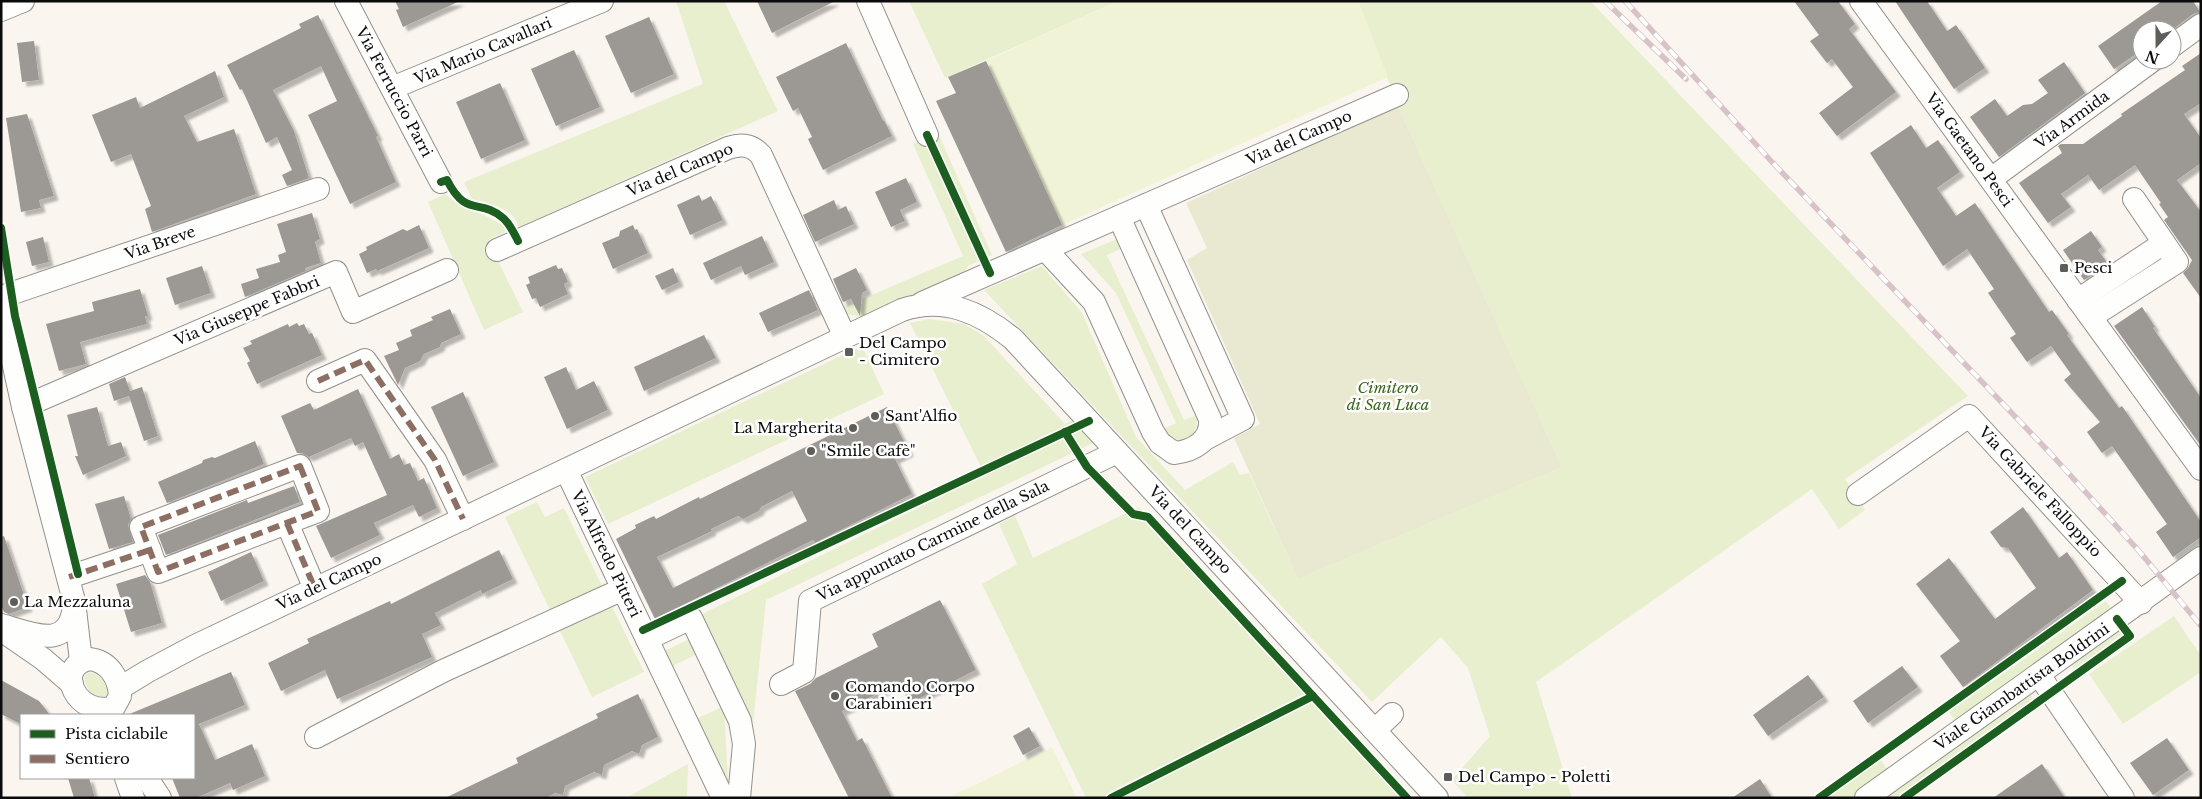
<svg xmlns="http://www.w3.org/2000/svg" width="2202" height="799" font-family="'Libre Baskerville',serif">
<defs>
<filter id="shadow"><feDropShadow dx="4.5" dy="4.5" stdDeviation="1" flood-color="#0004"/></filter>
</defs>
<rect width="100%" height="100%" fill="#faf5ee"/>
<!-- green -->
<g fill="#e8efce">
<path d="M676,1H724L778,111L519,227C513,207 490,204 472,199L464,182L703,84Z"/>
<path d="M909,1H1118L945,78Z"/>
<path d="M1358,1H1590L1968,396L1845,479L1865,510L1839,529L1812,489L1536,682L1572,798H1468L1452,780L1490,736L1468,668L1441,637L1372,702L984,290L1042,266L1082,313L1136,437L1185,490L1233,462L1240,475L1249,473L1298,579L1562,467L1398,106Z"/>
<path d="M938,133L992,255L968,266L963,274L954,281L862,317L847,314L841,308L963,256L913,144Z"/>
<path d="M445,194C462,209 485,213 504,226L505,232L488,240L523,312L484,330L428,202Z"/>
<path d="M1117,239L1122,248L1107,255L1184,420L1197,415C1198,428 1192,446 1175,440C1170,438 1165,433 1161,430L1176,423L1116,293L1081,254Z"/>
<path d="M929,319L964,324L984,336L1065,424L1076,418L1095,442L766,600L753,724L700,615L985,475L910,323Z"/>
<path d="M862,346L884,394L608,524L585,477Z"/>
<path d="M537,502L545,517L564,508L644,672L592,697L505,517Z"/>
<path d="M1139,507L1148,517L1407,798H1086L982,584L1017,564L999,524L1015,516L1033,558Z"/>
<path d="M2106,601L2113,611L1957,723L1949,712Z"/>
<path d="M2174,616L2201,656V672L2123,724L2089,674Z"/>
<path d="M2118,627L2125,636L2076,671L2069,662Z"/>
<path d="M692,638L699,653L671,667L664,651Z"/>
<path d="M90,672C101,676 108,684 107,696L99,697C89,693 85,686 84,676Z"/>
<path d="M2026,688L2034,700L1896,798H1873Z"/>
<path d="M724,706L728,781L696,719Z"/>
<path d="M1881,760L1889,772L1852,798H1828Z"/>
<path d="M688,764L687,798H626Z"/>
</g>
<!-- cemetery -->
<path fill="#e9e9d2" d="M1398,106L1562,467L1298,579L1234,438L1260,424L1187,260L1207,248L1186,203Z"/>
<!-- pitch -->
<g fill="#f1f3d7">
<path d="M1118,1H1358L1388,77L1062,225L986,61Z"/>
<path d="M1052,747L1077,798H948Z"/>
</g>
<!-- building -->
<g fill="#9c9894" fill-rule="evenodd" filter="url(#shadow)">
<path d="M395,1H460L403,27L396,10L399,9Z"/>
<path d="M757,1H835L772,33Z"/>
<path d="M1794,1H1838L1855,24L1849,29L1896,92L1837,136L1819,113L1853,87L1832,59L1827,63L1810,41L1819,35Z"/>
<path d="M1895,1H1927L1947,31L1956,25L1985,68L1954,89Z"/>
<path d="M2162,1H2193L2200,12L2193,14L2172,30H2142V50L2114,69L2098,46Z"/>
<path d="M318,15L378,136L376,137L396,182L350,204L308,115L337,101L321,66L273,90L294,131L309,178L287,186L282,175L292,170L277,137L266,143L242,89L240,90L227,65L301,28L299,24Z"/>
<path d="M649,17L674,74L631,93L605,36Z"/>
<path d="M34,41L39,80L22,82L17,43Z"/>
<path d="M846,43L883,121L884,120L892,136L823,170L808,139L812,137L798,108L793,111L776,77Z"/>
<path d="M574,50L600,107L556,126L531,69Z"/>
<path d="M2201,53V103L2184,114L2201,138V163L2177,180L2201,212V298L2183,273L2188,268L2192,260L2164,220L2168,217L2159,204L2161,203L2135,165L2099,190L2088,175L2061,194L2071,207L2048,223L2019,183L2062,153L2058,146L2061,144H2083L2122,116L2121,114L2185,70L2182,66Z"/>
<path d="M986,61L1062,225L1006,252L936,101L956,93L948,77Z"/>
<path d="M2064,62L2085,93L1999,157L1970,117L1995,99L2007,116L2023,105L2032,104L2048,93L2038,80Z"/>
<path d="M215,71L224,97L184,116L197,142L234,129L256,194L152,232L145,209L151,206L131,154L111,162L92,115L136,97L140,108Z"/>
<path d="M500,83L525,140L481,159L456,102Z"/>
<path d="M27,114L54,196L39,200L41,208L21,212L6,118Z"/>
<path d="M1911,125L1926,148L1938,140L1960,172L1937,188L1956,216L1975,203L2049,312L2052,310L2069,334L2067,335L2119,408L2122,406L2201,522V537L2173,557L2156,532L2167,524L2112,446L2102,453L2087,432L2100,422L2064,380L2071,374L2051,346L2027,362L2010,338L2016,334L1988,293L1994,289L1967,249L1943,266L1870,153Z"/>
<path d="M906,178L917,202L900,210L905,221L891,227L875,192Z"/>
<path d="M699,195L702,201L711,196L723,220L690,235L677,205Z"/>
<path d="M834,200L838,210L846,206L854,224L815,242L803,215Z"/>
<path d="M312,213L320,239L315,242L321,263L305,268L306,271L245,297L241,284L259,278L256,269L280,262L278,255L286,252L277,224Z"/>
<path d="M419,225L429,248L377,271L376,269L367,273L359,254L367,250L366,247L403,229L407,231Z"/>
<path d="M633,225L635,230L637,229L648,253L613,269L602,243L619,236L620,231Z"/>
<path d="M2091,231L2102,247L2098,250L2108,264L2084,280L2063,250Z"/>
<path d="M762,236L774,262L745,275L741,266L711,280L703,263Z"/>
<path d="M43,237L49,262L32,266L26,242Z"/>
<path d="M556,265L558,269L562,268L568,282L564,284L568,294L540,307L536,298L532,299L526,285L530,283L528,277Z"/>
<path d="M202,266L211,293L175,305L166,278Z"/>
<path d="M673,268L679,282L662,290L655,276Z"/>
<path d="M856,268L867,290L862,293L860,316L851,299L843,302L833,279Z"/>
<path d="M140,289L148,316H145L147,324L80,342L86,364L59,371L46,324L94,311L92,302Z"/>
<path d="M809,290L818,310L768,332L759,313Z"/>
<path d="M2142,307L2155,327L2153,328L2201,398V446L2114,326Z"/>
<path d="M450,309L461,334L441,343L440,347L424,354L420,361L405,368L398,385L384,356L399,350L396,343L412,336L410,330L433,320L431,317Z"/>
<path d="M297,323L299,326L304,324L309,334L312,333L322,355L257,384L247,363L250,361L243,348L252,344L250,341L288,324L289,327Z"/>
<path d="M704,335L716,358L644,391L634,367Z"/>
<path d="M566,367L576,390L594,381L608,410L567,429L544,377Z"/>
<path d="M125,377L130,391L142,387L158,436L144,441L129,396L114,401L109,384Z"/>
<path d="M358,389L390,459L399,454L404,465L410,463L418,481L424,478L437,508L419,517L413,505L374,523L380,535L331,558L316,526L387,495L363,442L355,446L351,438L309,457L302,453H297L281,416L310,403L314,410Z"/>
<path d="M463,392L494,462L463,476L431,407Z"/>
<path d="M97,407L108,446L121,442L126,456L83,475L75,456H78L67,415Z"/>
<path d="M887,407L909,452L895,459L912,494L815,543L813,540L655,619L616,539L636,528L635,525L654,516L656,519L699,497L700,499ZM792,491L807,521L673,588L657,557L712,531L711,529L738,516L743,519L759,511L761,507Z"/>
<path d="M255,441L264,464L167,503L158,482L202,463L203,460L212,457L215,458Z"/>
<path d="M294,486L300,502L166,555L158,535L247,500L248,503Z"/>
<path d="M124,496L131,519L128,525L133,542L109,549L95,504Z"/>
<path d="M2023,507L2059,558L2067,552L2093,590L1963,687L1940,656L1960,641L1916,584L1949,558L1995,619L2036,588L2008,548L2001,547L1990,532Z"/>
<path d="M4,536L28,607L9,614L4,612L1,605V537Z"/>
<path d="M499,550L513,579L482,594L481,590L435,613L441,625L422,634L432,657L337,699L325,670L281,691L268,663L309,643L307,639L390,601L391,604Z"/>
<path d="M251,552L264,581L221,601L208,572Z"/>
<path d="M145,575L150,582L162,623L131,632L116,584Z"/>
<path d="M940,600L976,670L910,703L899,683L842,711L857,741L862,738L892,798H849L795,691L810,684L816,678L878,647L872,634Z"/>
<path d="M1902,666L1918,687L1868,723L1853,701Z"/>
<path d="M231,672L245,705L199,724L215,760L252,744L265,776L233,790L230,783L196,798H180L172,778H194V715H127Z"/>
<path d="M1808,675L1824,697L1768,736L1753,715Z"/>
<path d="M1,680L39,701L50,715H21V724L1,714Z"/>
<path d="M638,694L658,737L642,745L639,754L632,751L604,765L602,775L594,772L565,786L563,795L555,793L546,798H445L518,763L516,758L598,718L596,714Z"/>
<path d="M1029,727L1040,746L1023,755L1013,736Z"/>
<path d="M2167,738L2189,770L2153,795L2130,763Z"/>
<path d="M2042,764L2065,798H1993Z"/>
<path d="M68,778H89L95,798H74Z"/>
<path d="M1760,779L1772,798H1732Z"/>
</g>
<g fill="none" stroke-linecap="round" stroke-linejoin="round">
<!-- minor casing -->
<g stroke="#93908d" stroke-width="24">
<g id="minor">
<path d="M346,1L441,182"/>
<path d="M868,1L927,135"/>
<path d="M1861,1L2201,469"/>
<path d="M1,10L23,1"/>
<path d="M2172,46L2201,25"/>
<path d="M392,88L602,1"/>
<path d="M1991,179L2153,60"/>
<path d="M1146,205L1243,419L1205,439"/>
<path d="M1045,249L1094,302L1153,432L1160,443L1174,453C1194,451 1212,440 1210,419L1119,217"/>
<path d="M497,250L728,148C741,144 751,144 761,155L845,337"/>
<path d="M1,297L318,189"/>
<path d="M2078,300L2164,243"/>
<path d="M922,303L1397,95"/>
<path d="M1,307L23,407L74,601L81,661"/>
<path d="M2091,317L2177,262L2134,199"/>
<path d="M318,381L365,360L435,460L463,519"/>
<path d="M23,407L336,272L353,312L447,270"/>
<path d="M300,466L318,511L158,572L141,527Z"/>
<path d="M566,470L723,798"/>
<path d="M1858,494L1969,416L2141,603"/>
<path d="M287,523L315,589"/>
<path d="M69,577L150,550"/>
<path d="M1,625C31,633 68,652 74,607"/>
<path d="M4,632L43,659L72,684"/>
<path d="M647,639L691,618L740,721L744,744L739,798"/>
<path d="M89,659C109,661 119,678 120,696L114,707C78,719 52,668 89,659Z"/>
<path d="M2039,675L2123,798"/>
<path d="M781,684L804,672L810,601L1117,452"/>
<path d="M120,688L148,671L195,646L902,310C944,296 980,312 1013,339L1437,798"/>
<path d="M1375,730L1392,714"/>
<path d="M316,737L443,671L623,589"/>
<path d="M126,778L133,798"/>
<path d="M147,778L160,798"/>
<path d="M1866,798L2201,558"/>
</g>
</g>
<!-- minor -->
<use href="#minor" stroke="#fefefc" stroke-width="22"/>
<!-- rail casing -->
<g stroke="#d7c3c7" stroke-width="5.5">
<g id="rail">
<path d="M1605,1L1686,79"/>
<path d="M1625,1L1772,162L2051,454L2139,551L2201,626"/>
</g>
</g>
<!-- rail -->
<use href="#rail" stroke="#fff" stroke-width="4" stroke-dasharray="11" stroke-linecap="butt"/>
<!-- quiet -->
<g stroke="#8d6e63" stroke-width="6" stroke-dasharray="12 6" stroke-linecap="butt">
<path d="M318,381L365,360L435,460L463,519"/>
<path d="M300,466L318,511L158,572L141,527Z"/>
<path d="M287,523L315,589"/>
<path d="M69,577L150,550"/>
</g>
<!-- cycleway casing -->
<g stroke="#fff" stroke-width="11">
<g id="cycleway">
<path d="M927,135L990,273"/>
<path d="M441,182L447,180C466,218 480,198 503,218C510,224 514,233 518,241"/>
<path d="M1,228L15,316L78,574"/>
<path d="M1065,432L1087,467L1133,514L1148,517L1407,798"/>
<path d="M643,630L1089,421"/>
<path d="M1111,798L1313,696"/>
<path d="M1819,798L2122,581"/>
<path d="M1904,798L2130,636L2117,619"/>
</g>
</g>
<!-- cycleway -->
<use href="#cycleway" stroke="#1b5e20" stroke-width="8"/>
</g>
<!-- markers -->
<g fill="#5f5d5a" stroke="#fff" stroke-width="2">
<rect x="2059" y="263" width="10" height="10" rx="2.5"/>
<rect x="844" y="347" width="10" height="10" rx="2.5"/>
<circle cx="875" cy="416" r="5"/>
<circle cx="853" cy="428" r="5"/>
<circle cx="811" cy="451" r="5"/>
<circle cx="14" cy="602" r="5"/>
<circle cx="835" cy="696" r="5"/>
<rect x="1443" y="772" width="10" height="10" rx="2.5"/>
</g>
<g text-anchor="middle" stroke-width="5" stroke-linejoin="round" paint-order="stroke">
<!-- street labels -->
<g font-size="15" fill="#0b0b0b" stroke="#fff">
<text transform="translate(483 51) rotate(-23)" y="5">Via Mario Cavallari</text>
<text transform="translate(394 92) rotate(62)" y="5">Via Ferruccio Parri</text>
<text transform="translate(2072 120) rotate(-36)" y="5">Via Armida</text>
<text transform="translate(1299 138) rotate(-24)" y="5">Via del Campo</text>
<text transform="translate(1969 150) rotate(54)" y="5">Via Gaetano Pesci</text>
<text transform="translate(680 170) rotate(-23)" y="5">Via del Campo</text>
<text transform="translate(160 243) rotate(-19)" y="5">Via Breve</text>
<text transform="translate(247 311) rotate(-23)" y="5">Via Giuseppe Fabbri</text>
<text transform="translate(2040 492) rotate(47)" y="5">Via Gabriele Falloppio</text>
<text transform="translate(1190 530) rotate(47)" y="5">Via del Campo</text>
<text transform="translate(933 541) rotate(-26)" y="5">Via appuntato Carmine della Sala</text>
<text transform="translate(606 554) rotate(64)" y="5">Via Alfredo Pitteri</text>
<text transform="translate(329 582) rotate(-25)" y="5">Via del Campo</text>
<text transform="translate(2022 687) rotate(-35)" y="5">Viale Giambattista Boldrini</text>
</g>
<!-- poi labels -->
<g font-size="15" fill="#0b0b0b" stroke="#fff" text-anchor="start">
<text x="2074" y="273">Pesci</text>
<text x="859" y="348">Del Campo<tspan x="859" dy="17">- Cimitero</tspan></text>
<text x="885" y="421">Sant'Alfio</text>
<text x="843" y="433" text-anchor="end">La Margherita</text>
<text x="821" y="456">"Smile Cafè"</text>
<text x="24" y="607">La Mezzaluna</text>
<text x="845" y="692">Comando Corpo<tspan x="845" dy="17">Carabinieri</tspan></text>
<text x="1458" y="782">Del Campo - Poletti</text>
</g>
<!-- park labels -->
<g font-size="15" font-style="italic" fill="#38641b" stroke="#fff">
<text x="1388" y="393">Cimitero<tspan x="1388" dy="17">di San Luca</tspan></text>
</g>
</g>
<!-- border -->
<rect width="2202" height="799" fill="none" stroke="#0b0b0b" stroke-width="5"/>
<!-- legend -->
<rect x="20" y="714" width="175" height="65" fill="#ffffff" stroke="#9d9d9d"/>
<rect x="30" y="730" width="25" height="8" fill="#1b5e20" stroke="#9d9d9d"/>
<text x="65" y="739" font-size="15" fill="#0b0b0b">Pista ciclabile</text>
<rect x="30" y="755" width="25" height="8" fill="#8d6e63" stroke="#9d9d9d"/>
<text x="65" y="764" font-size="15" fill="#0b0b0b">Sentiero</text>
<!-- north arrow -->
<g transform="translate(2157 45) rotate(201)"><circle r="24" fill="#ffffff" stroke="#9d9d9d"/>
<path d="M0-4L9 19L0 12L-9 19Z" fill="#5f5d5a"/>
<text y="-8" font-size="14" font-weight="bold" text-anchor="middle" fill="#0b0b0b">N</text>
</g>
</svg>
